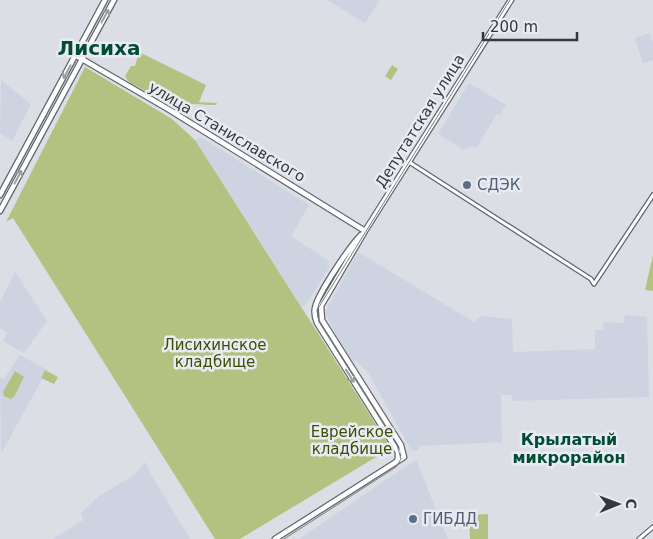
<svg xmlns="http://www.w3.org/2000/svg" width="653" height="539" viewBox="0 0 653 539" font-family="'DejaVu Sans',sans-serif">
<rect width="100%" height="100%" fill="#dcdee6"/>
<path fill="#ced3e1" d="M327 0H380L365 23Z
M650 33 653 43V60L643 64 635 38Z
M1 80 31 104 12 141 0 133Z
M469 83 506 105 500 115 497 114 477 147H469L464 150 438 134Z
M201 137 309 205 291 236 329 261 327 264 330 266 306 305 302 307 195 140Z
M358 252 474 322 481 316 512 319 513 352 595 349V330H603V322L624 323 625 315 647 317 649 397 512 401V395H501L502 442 420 446 418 451 411 450 369 374 356 360 353 362 338 339 325 312Z
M15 272 47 321 24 353 3 341 7 333 0 328V302Z
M20 355 47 370 1 454 0 378 4 379Z
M416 460 448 539H299L402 469Z
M145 462 152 476 190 539H53L83 520 81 513 99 496 136 474Z"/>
<path fill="#b3c280" d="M139 52 206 85 199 102 217 103 216 105C188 105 165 102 140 88 134 85 127 82 125 76L131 66H135Z
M392 65 398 69 391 80 385 76Z
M85 67 172 119 195 140 391 448 240 539H215L13 218 6 222Z
M653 255V291L645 290Z
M45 370 58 377 54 384 41 378Z
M15 371 24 377 14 397 11 399 4 396 3 392Z
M488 514V539H470L469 515Z"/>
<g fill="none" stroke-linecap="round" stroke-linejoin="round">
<defs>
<path id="minor" d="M409 162 591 279 594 284 653 195
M639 539 653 527"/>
<path id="major" d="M75 55 168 109 365 231
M0 195 105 0
M0 211 114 0
M361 235C350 246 318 293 315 308 314 313 315 318 317 323L398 452V459L395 463
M275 539 404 457 401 445 322 320 321 306 365 231 511 0"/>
</defs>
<use href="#minor" stroke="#62656b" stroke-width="5.5"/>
<use href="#major" stroke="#62656b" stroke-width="7"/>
<use href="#minor" stroke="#fff" stroke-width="3"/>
<use href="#major" stroke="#fff" stroke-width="4.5"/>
<path stroke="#797a7f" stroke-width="1" d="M284 539 396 467 401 459 397 445 319 322 317 310 510 0"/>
</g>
<defs><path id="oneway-shaft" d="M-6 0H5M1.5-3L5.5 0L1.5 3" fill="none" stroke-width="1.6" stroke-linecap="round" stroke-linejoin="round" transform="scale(1.25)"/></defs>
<g stroke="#9b9c9d">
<use href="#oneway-shaft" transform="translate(105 16) rotate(-62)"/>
<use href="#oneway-shaft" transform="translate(67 72) rotate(118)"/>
<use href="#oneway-shaft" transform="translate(18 177) rotate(-62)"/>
<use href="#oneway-shaft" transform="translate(350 376) rotate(58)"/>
</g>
<g fill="#5c6f8a" stroke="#e9ebf3" stroke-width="2">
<circle cx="467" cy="185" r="5"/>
<circle cx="413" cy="519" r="5"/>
</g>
<g text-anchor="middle" stroke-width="5" stroke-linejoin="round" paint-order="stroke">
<g font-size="15" fill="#37383b" stroke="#e9ebf3">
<text transform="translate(420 121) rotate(-58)" y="5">Депутатская улица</text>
<text transform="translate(227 132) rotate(31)" y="5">улица Станиславского</text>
</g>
<g font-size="15" fill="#4e5e75" stroke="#e9ebf3" text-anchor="start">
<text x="477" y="190">СДЭК</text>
<text x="423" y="524">ГИБДД</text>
</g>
<g font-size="15" fill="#3f4b00" stroke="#e9ebf3">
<text x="215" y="350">Лисихинское<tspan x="215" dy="17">кладбище</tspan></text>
<text x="352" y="437">Еврейское<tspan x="352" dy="17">кладбище</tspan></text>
</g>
<g font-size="16" font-weight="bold" fill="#004d34" stroke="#e9ebf3">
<text x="569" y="445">Крылатый<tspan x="569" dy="18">микрорайон</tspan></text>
</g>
<g font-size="20" font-weight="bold" fill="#004d34" stroke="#e9ebf3">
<text x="99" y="55">Лисиха</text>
</g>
</g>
<g transform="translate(618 504) rotate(89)" stroke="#e9ebf3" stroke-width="4" paint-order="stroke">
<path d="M0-4L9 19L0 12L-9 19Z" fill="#37383b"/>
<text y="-8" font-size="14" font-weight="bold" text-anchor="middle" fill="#37383b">С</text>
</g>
<path d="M483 32v8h94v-8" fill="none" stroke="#37383b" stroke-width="2.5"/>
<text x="490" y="32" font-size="15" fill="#37383b" stroke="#e9ebf3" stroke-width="4" paint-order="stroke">200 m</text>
</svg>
